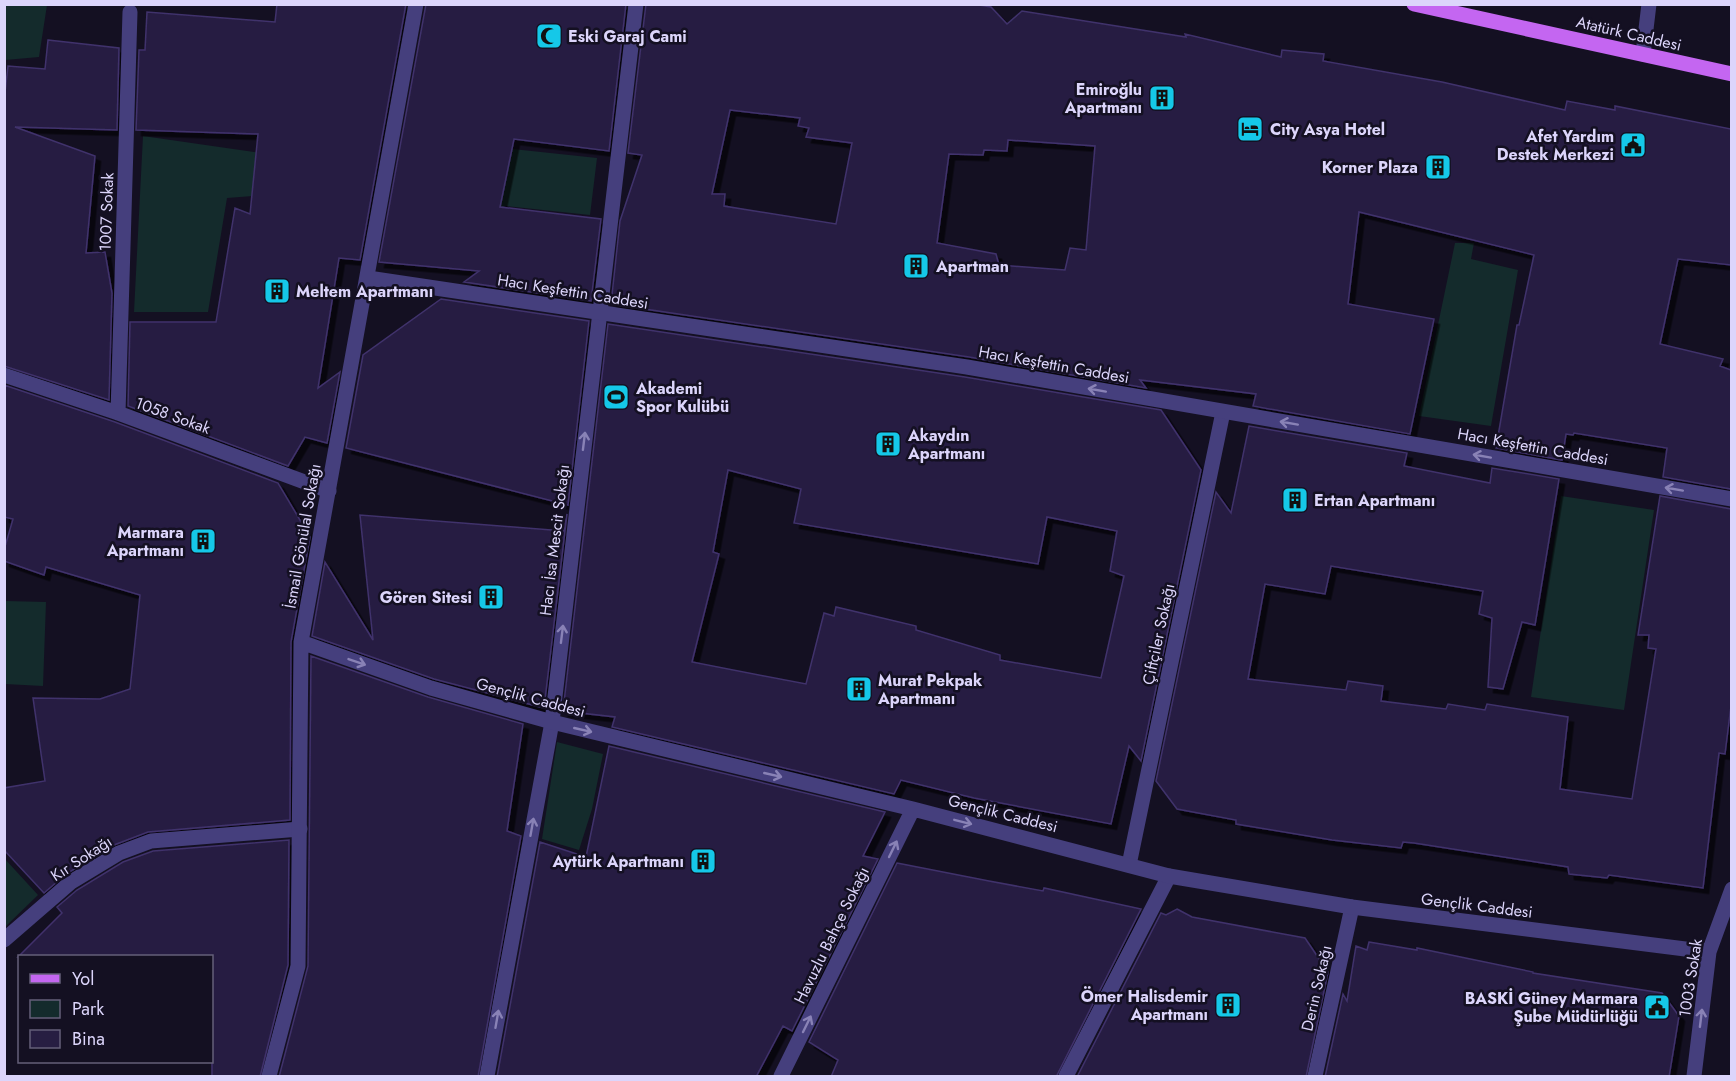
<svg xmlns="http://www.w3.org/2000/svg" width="1736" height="1081" viewBox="0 0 1736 1081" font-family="Jost,sans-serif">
<defs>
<filter id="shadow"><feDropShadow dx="5.5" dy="5.5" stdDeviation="0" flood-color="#0009"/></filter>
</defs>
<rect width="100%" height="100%" fill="#141022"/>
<path fill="#142b2c" d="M5 4 47 5 39 57 5 60Z
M143 136 254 152 356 159 350 188 227 198 208 312H134Z
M494 147 597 158 590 215 505 206 503 214 405 178Z
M1455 243H1474L1471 259 1518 270 1491 426 1419 416Z
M1561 496 1654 510 1624 710 1531 697Z
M5 601 46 602 43 686 5 684Z
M557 742 603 754 592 809 579 850 542 839Z
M4 858 38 895 5 927H4Z"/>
<path fill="#271e42" stroke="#40326c" stroke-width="1.5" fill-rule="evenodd" filter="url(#shadow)" d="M277 4H406L360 260 339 258 318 388 340 372 327 443 305 437 288 466 128 406 130 322H216L235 208 250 214 258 134 136 130 139 50H145L147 12 275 22Z
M426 4H626L609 151 514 139 500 207 601 219 591 301 464 282 479 271 379 262Z
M646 4H974L991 7 1007 24 1022 11 1186 37 1185 34 1281 57 1282 50 1324 54 1323 61 1442 82 1565 110 1567 101 1615 110V106L1731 129V265L1678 259 1660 344 1723 359 1720 366 1731 370V489L1663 477 1667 448 1574 433 1573 435 1566 434 1562 460 1496 448 1517 325H1519L1534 255 1359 212 1348 304 1434 319 1410 434 1253 406 1256 394 1140 380 1146 388 969 357 611 304 620 221 642 155 628 153ZM730 110 800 118 798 126 809 128 806 137 852 143 836 224 724 206 725 194H712ZM1008 140 1095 146 1086 250 1070 248 1065 270 999 265 996 254 937 243 949 154 983 155 984 150 1007 151Z
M48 40 119 48 117 130 15 127 95 156 86 253 105 252 112 293 109 400 4 366V101L8 66 45 69Z
M441 299 589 321 568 505 346 448 363 355Z
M608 324 965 377 1161 410 1201 470 1141 761 1129 746 1111 824 974 798 901 780 894 794 612 727 615 717 563 711ZM728 470 801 489 794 523 1038 564 1047 517 1117 531 1110 571 1124 576 1101 678 1000 660V655L916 630V626L836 607 834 616 824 613 806 684 692 662 719 554 713 552Z
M4 385 115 422 278 483 310 537 291 642 290 820 148 832 114 845 66 874 44 893 4 850V788L45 781 33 698 100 699 130 689 140 595 46 567 44 575 4 561V550L13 519 4 517Z
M1249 426 1407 453 1404 466 1490 483 1492 468 1559 479 1535 625 1522 622 1503 689 1488 687 1492 618 1479 614 1483 591 1331 566 1325 594 1265 584 1248 679 1346 690 1348 681 1383 686 1381 701 1446 709 1448 704 1485 710 1487 704 1568 717 1560 789 1632 799 1656 649 1648 648 1649 635H1638L1660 496 1731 509V706L1725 754 1719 753 1703 888 1609 875 1607 878 1569 874 1568 867 1414 843 1403 842 1401 848 1332 840 1236 824V820L1177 809 1156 781 1216 492 1231 513Z
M567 514 544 708 434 679 312 636 325 562 373 640 360 515 564 531Z
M311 656 428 697 523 724 507 831 521 836 478 1077H279L308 966Z
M609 746 885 812 863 856 878 859 792 1031 783 1026 756 1077H497L540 842 586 857Z
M289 840 288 965 260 1077H212V957H18L62 913 57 907 77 890 123 862 153 851Z
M897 863 989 881 1043 891 1044 888 1141 909 1056 1077H831L838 1060 809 1042Z
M1177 909 1192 917 1305 938 1328 972 1306 1077H1077L1161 913 1166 915Z
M1369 942 1417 950V948L1533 972V973L1662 993 1679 1016 1669 1077H1325L1343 994 1347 1001 1356 946 1367 950Z"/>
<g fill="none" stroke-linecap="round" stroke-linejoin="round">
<path stroke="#453f7d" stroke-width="15" d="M1643 54 1649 4
M4 375 118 413 329 491
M118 413 130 12
M1129 865 1223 412
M4 940 71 882 119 853 151 841 300 829
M487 1076 552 722 636 4
M1066 1076 1169 876
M1315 1076 1352 907"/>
<path stroke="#453f7d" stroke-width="15" d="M368 278 967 367 1732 499
M301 642 431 688 552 722 913 809 1169 876 1352 907 1709 952
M269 1076 298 966 301 642 416 4
M781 1076 913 809
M1694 1076 1709 952 1732 889"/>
<path stroke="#c466f1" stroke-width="15" d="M1414 4 1732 74"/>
</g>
<defs><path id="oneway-shaft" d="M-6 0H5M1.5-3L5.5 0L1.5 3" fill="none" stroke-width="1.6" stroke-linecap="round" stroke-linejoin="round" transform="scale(1.5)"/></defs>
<g stroke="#8982b6">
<use href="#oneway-shaft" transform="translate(1097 390) rotate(-170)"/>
<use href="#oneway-shaft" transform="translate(1289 423) rotate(-170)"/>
<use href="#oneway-shaft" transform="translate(584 441) rotate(-83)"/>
<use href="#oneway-shaft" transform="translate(1482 456) rotate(-170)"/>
<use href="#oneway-shaft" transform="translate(1674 489) rotate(-170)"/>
<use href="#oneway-shaft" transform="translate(562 634) rotate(-83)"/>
<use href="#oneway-shaft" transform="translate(357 662) rotate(19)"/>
<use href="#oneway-shaft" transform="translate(583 730) rotate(13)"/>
<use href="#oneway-shaft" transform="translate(773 775) rotate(13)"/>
<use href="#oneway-shaft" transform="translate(963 822) rotate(14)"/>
<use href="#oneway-shaft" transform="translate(532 827) rotate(-80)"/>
<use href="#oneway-shaft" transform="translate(893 849) rotate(-64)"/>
<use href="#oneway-shaft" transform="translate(1701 1018) rotate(-83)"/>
<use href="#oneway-shaft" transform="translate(497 1019) rotate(-80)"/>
<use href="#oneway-shaft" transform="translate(807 1024) rotate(-64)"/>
</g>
<defs>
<symbol id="mosque-square" viewBox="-11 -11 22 22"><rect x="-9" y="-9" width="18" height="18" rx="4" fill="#15c8e8" stroke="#141022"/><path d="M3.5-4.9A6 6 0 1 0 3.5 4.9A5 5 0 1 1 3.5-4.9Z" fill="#111"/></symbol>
<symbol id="building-square" viewBox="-11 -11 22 22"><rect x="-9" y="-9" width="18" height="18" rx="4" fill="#15c8e8" stroke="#141022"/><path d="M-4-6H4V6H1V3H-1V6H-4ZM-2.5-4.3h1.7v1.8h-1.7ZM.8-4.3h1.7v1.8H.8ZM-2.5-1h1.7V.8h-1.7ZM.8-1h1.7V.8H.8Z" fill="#111"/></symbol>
<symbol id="hotel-square" viewBox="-11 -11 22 22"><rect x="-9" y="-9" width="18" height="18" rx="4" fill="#15c8e8" stroke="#141022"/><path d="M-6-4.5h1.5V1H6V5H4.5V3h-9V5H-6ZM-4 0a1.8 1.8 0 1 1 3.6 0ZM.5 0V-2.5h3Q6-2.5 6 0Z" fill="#111"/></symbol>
<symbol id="civic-square" viewBox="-11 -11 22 22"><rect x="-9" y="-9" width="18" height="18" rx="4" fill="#15c8e8" stroke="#141022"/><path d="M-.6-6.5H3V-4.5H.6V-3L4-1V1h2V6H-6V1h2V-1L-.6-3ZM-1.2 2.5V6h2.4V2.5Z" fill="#111"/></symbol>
<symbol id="stadium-square" viewBox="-11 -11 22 22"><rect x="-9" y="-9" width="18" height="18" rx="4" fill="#15c8e8" stroke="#141022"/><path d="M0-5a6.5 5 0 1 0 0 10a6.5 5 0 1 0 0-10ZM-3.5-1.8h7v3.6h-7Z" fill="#111"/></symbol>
</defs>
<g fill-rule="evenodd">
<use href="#mosque-square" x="534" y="21" width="30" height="30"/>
<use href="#building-square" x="1147" y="83" width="30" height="30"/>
<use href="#hotel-square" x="1235" y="114" width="30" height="30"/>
<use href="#civic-square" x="1618" y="130" width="30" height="30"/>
<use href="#building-square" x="1423" y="152" width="30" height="30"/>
<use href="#building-square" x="901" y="251" width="30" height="30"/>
<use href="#building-square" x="262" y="276" width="30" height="30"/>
<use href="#stadium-square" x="601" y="382" width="30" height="30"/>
<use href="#building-square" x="873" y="429" width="30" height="30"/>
<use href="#building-square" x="1280" y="485" width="30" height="30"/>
<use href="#building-square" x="188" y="526" width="30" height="30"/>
<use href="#building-square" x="476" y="582" width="30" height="30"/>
<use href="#building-square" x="844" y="674" width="30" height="30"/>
<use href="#building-square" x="688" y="846" width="30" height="30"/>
<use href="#building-square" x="1213" y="990" width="30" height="30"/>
<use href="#civic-square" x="1642" y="992" width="30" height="30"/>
</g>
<g text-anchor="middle" stroke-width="5" stroke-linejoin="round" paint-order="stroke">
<g font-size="16" fill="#dcd5fb" stroke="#141022">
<text transform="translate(1629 33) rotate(13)" y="6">Atatürk Caddesi</text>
<text transform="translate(106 212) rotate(-88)" y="6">1007 Sokak</text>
<text transform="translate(573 291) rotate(9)" y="6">Hacı Keşfettin Caddesi</text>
<text transform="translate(1054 364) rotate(10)" y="6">Hacı Keşfettin Caddesi</text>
<text transform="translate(173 415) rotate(20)" y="6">1058 Sokak</text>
<text transform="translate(1533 446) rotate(10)" y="6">Hacı Keşfettin Caddesi</text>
<text transform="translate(302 536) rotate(-80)" y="6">İsmail Gönülal Sokağı</text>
<text transform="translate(554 540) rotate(-83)" y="6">Hacı İsa Mescit Sokağı</text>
<text transform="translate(1158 634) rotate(-78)" y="6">Çiftçiler Sokağı</text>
<text transform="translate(531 697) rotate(15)" y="6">Gençlik Caddesi</text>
<text transform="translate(1003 813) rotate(14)" y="6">Gençlik Caddesi</text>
<text transform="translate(81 858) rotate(-33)" y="6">Kır Sokağı</text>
<text transform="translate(1477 905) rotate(7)" y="6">Gençlik Caddesi</text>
<text transform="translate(831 935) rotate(-64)" y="6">Havuzlu Bahçe Sokağı</text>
<text transform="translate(1690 978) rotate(-81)" y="6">1003 Sokak</text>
<text transform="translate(1316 988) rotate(-77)" y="6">Derin Sokağı</text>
</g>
<g font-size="16" font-weight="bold" fill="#dcd5fb" stroke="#141022" text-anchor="start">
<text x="568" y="42">Eski Garaj Cami</text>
<text x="1142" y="95" text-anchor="end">Emiroğlu<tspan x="1142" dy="18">Apartmanı</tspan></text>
<text x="1270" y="135">City Asya Hotel</text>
<text x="1614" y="142" text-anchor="end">Afet Yardım<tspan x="1614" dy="18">Destek Merkezi</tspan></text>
<text x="1418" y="173" text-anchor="end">Korner Plaza</text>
<text x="936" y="272">Apartman</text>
<text x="296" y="297">Meltem Apartmanı</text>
<text x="636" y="394">Akademi<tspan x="636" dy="18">Spor Kulübü</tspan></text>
<text x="908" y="441">Akaydın<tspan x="908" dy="18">Apartmanı</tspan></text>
<text x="1314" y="506">Ertan Apartmanı</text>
<text x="184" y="538" text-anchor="end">Marmara<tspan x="184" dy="18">Apartmanı</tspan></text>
<text x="472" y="603" text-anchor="end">Gören Sitesi</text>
<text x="878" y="686">Murat Pekpak<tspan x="878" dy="18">Apartmanı</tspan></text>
<text x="684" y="867" text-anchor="end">Aytürk Apartmanı</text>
<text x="1208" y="1002" text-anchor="end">Ömer Halisdemir<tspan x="1208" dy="18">Apartmanı</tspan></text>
<text x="1638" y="1004" text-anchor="end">BASKİ Güney Marmara<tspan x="1638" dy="18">Şube Müdürlüğü</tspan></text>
</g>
</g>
<rect width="1736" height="1081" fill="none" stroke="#dcd5fb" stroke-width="12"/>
<rect x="18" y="955" width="195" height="108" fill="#141022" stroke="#645f79" stroke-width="1.5"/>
<rect x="30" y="974" width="30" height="9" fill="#c466f1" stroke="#645f79" stroke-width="1.5"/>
<text x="72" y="985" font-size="18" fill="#dcd5fb">Yol</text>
<rect x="30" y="1000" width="30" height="18" fill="#142b2c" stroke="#645f79" stroke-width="1.5"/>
<text x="72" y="1015" font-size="18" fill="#dcd5fb">Park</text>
<rect x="30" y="1030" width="30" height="18" fill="#271e42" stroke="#645f79" stroke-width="1.5"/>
<text x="72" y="1045" font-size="18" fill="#dcd5fb">Bina</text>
</svg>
